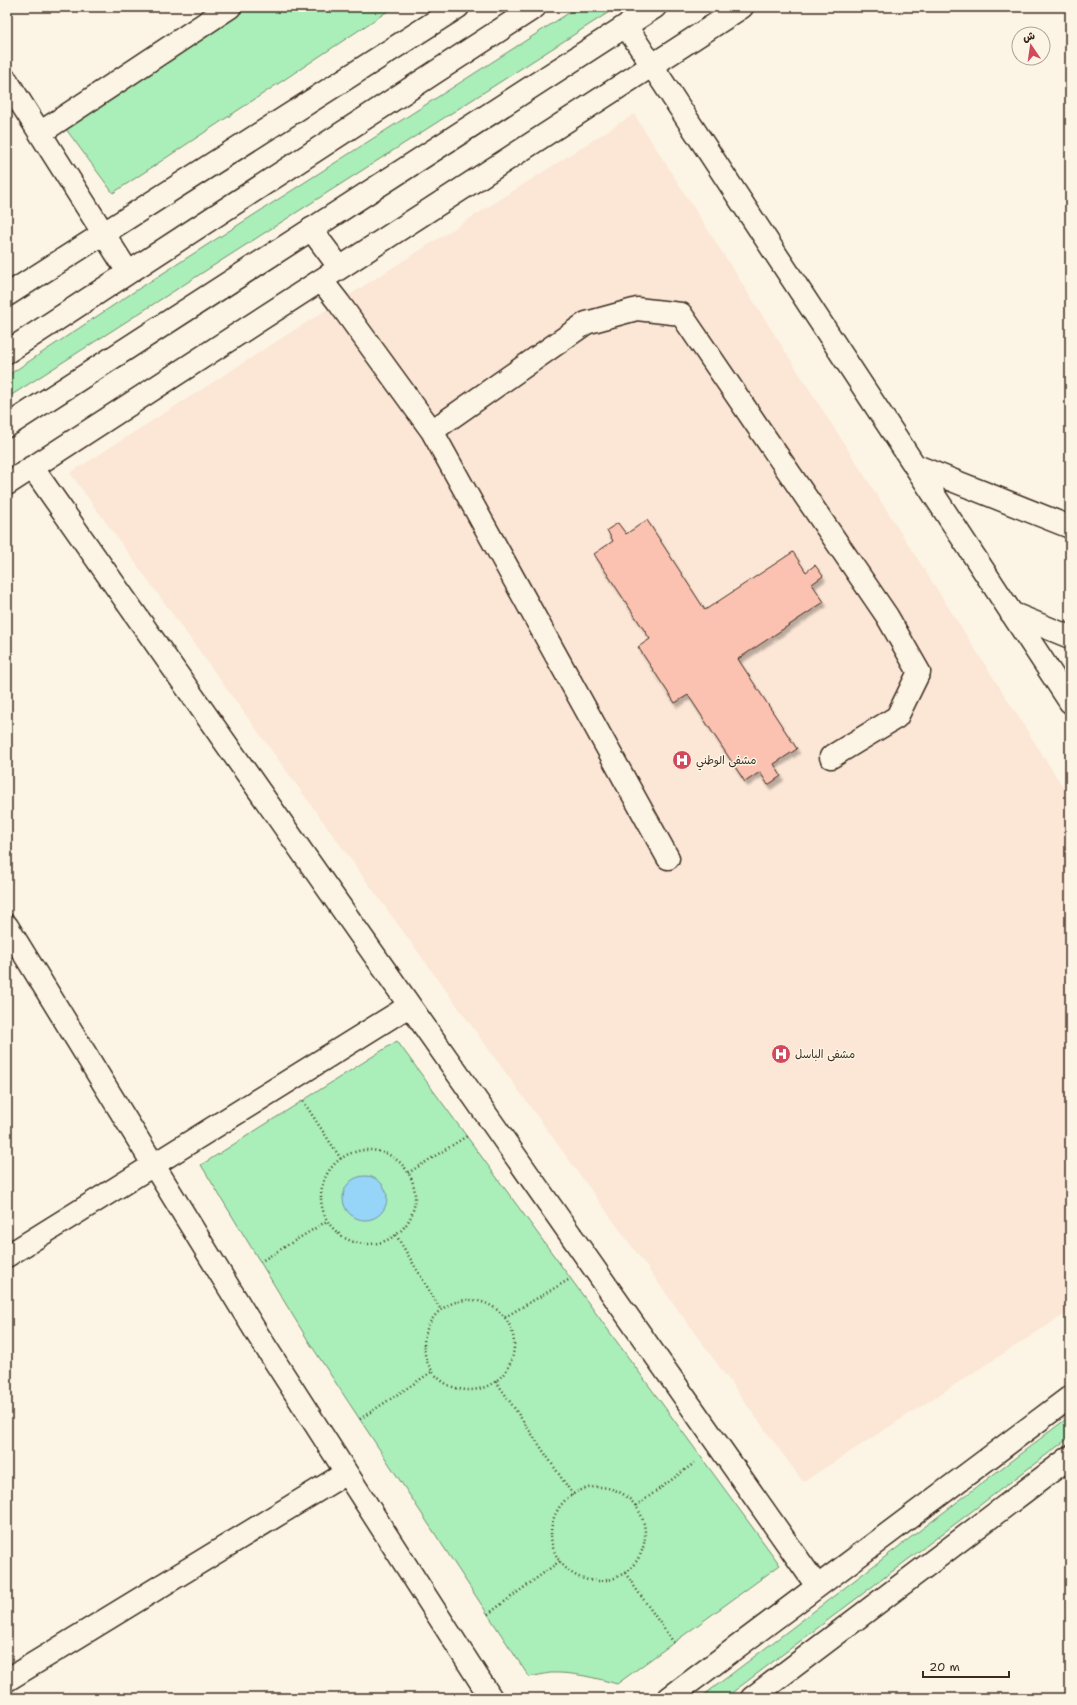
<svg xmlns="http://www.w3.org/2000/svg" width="1077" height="1705" viewBox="0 0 1077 1705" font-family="'Shantell Sans','Playpen Sans Arabic',sans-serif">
<defs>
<filter id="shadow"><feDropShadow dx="2.5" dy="4.5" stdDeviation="1" flood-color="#0004"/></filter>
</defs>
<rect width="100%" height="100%" fill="#fcf5e5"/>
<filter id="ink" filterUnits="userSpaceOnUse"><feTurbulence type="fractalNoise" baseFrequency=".025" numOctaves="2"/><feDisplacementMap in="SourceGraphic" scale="8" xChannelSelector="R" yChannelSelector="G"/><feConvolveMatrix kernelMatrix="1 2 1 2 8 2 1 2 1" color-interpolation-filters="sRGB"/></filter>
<g filter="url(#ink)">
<path fill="#fce6d5" d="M634 114 1070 798V1311L803 1482 70 473Z"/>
<path fill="#aaeeb9" stroke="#728c6c" d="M235 7H394L113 193 60 121Z
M578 7H617L7 398V376L129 295Z
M397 1041 780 1565 617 1684C596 1678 573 1672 550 1673 543 1674 536 1676 529 1677L309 1342 201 1165Z
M1070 1416V1437L725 1698H700Z"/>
<path fill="#97d5f8" stroke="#7291a1" d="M343 1198a22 22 0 1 1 44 0a22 22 0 1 1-44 0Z"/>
<path fill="#fbc2b1" stroke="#3b2a1e" filter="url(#shadow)" d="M647 520 705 610 793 552 806 572 815 565 823 576 812 584 824 602 738 659 797 749 774 764 781 776 768 785 760 772 745 782 688 695 675 703 638 647 650 639 594 554 613 541 607 530 618 523 626 534Z"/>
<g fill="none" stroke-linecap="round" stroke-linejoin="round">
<defs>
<path id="minor" d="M626 26 1070 702
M7 81 128 272
M40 133 230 7
M311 229 340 268
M321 280 339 303 432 431 668 858
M7 295 458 7
M432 431 586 323 637 309 681 314 887 616 919 672 897 717 831 757
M914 465 1070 527
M32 467 817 1586
M7 484 742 7
M1011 613 1070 637
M7 926 258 1335 491 1698
M7 1256 409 1006
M7 1680 346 1473"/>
<path id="major" d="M7 352 535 7
M7 426 655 7
M669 1698 1070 1397
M752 1698 1070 1457"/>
</defs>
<use href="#minor" stroke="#3b2a1e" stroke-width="25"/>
<use href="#major" stroke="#3b2a1e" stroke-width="25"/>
<path stroke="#3b2a1e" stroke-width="2.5" stroke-dasharray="1 3" stroke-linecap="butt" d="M303 1101 341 1159
M321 1197a47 47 0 1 1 94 0a47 47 0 1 1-94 0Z
M408 1173 467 1136
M396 1235 441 1310
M260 1262 327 1221
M424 1345a45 45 0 1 1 90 0a45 45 0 1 1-90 0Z
M505 1317 570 1279
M496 1381 573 1495
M360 1419 433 1371
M551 1534a47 47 0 1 1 94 0a47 47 0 1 1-94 0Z
M636 1506 697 1461
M625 1573 674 1643
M488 1614 560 1561"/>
<use href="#minor" stroke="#fcf5e5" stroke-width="22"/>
<use href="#major" stroke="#fcf5e5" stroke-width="22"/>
</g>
</g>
<defs>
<symbol id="hospital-disc" viewBox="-11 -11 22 22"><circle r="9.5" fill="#d1495b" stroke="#fcf5e5"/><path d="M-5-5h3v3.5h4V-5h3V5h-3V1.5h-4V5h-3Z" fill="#fff"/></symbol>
</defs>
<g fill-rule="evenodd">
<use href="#hospital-disc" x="671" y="749" width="22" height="22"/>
<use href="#hospital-disc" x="770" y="1043" width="22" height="22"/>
</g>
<g text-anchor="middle" stroke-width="3" stroke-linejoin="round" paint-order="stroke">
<g font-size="11" fill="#3b2a1e" stroke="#fcf5e5" text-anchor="start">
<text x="696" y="764">مشفى الوطني</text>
<text x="795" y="1058">مشفى الباسل</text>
</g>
</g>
<rect width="1077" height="1705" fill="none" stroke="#fcf5e5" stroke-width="24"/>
<rect x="12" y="12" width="1053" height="1681" fill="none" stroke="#3b2a1e" stroke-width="1.5" filter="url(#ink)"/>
<g transform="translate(1031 46) rotate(347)"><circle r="19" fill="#fcf5e5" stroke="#afa495"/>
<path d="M0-3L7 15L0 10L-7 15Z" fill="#d1495b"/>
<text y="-6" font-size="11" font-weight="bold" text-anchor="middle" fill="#3b2a1e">ش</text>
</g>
<path d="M923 1671v6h86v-6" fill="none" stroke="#3b2a1e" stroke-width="2"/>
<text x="929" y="1671" font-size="12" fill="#3b2a1e" stroke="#fcf5e5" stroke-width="3" paint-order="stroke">20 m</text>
</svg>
